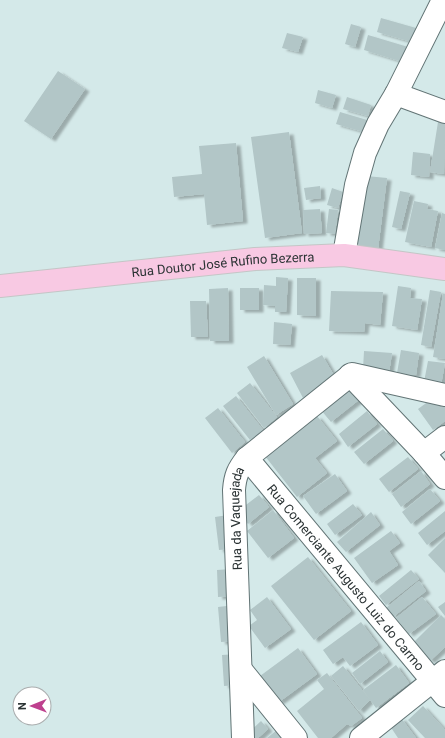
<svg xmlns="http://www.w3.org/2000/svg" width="445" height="738" viewBox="0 0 445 738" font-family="Roboto,sans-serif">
<defs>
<filter id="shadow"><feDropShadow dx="4.5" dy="2.5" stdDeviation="1" flood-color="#0004"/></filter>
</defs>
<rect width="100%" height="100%" fill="#d4e9e9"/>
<path fill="#b2c6c7" filter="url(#shadow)" d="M381 18 416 28 412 42 377 32Z
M351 24 361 27 355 47 345 44Z
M287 33 303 37 298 52 282 48Z
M368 35 408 47 403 62 364 50Z
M58 71 85 89 51 139 24 121Z
M318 90 336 95 332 108 315 103Z
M347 97 371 105 368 116 343 109Z
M340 112 367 120 364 132 336 124Z
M438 122 445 123 444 174 430 172Z
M289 132 302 233 265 238 251 137Z
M236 143 243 221 207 225 204 194 174 197 172 177 202 174 199 146Z
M413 152 430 154 429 177 411 175Z
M366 176 387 178 378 249 356 246Z
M320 186 321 198 306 200 304 188Z
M332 188 343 192 338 208 327 205Z
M400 191 410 193 401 229 392 227Z
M414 201 428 204 427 209 438 211 431 247 405 242Z
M320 209 322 233 304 234 303 210Z
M329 209 338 210 335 234 326 233Z
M442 213 445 214V250L435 248Z
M276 277 288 278 286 312H275V306L263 305 264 285 276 286Z
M297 278H316V316L297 315Z
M398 286 411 288 410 298 422 299 417 330 392 326Z
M228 288 229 341H210L209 289Z
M240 288H259V310H240Z
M430 290 441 292 431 347 421 345Z
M331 291 383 292 380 325 365 323 364 332 329 331Z
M443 294H445V359L433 357Z
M190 301H206L208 337H191Z
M274 322 292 324 290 345 273 344Z
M401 350 419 353 416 375 397 373Z
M364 351 392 353 389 373 363 369Z
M322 355 335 377 303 398 290 373Z
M264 356 293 404 276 415 247 367Z
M428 361 445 363 441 385 424 382Z
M250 383 277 417 264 428 237 393Z
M350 387 360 399 331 422 321 410Z
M236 396 263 430 250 440 223 406Z
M433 398 440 408 445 405V421L433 430 418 409Z
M218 408 245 442 232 453 205 418Z
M367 411 377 424 348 447 339 434Z
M317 416 337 441 315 458 327 473 297 497 265 456Z
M383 429 393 441 364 464 354 452Z
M408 457 418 469 389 492 379 479Z
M421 471 430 484 401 507 392 494Z
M335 474 347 491 316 514 303 496Z
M430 489 440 501 411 524 402 512Z
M259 495 269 507 248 524 238 511Z
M353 504 362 515 335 535 327 524Z
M273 510 294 538 268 558 247 531Z
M445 511V531L427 545 418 533Z
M371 512 380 525 346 552 337 542Z
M228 515 231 549 219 550 215 517Z
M391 531 400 543 389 551 398 565 372 583 354 558Z
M445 538V573L428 555Z
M308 557 351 611 314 640 271 586Z
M231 569 233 596 218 597 217 570Z
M411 570 419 579 386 605 379 596Z
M419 581 426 591 393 617 386 608Z
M267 597 291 629 265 648 249 626 257 620 250 610Z
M422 597 436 614 409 634 396 618Z
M445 602V616L438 607Z
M235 605 237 641 221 642 218 607Z
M441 615 445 619V647L430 661 413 643Z
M361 622 378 645 350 666 343 657 333 664 323 650Z
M298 648 317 674 279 702 260 676Z
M380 651 388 662 360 684 352 673Z
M236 654 238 685 224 686 222 655Z
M396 665 409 683 376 708 363 690Z
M343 666 370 700 359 711 331 676Z
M327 673 362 718 351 726 347 724 331 738H318L297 711 324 689 317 680Z
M423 706 445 730V738H425L408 720Z
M401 718 416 738H398L390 726Z
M261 721 268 729 258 738H247L245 736Z
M277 730 283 738H267Z"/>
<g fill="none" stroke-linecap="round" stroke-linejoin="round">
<defs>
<g id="minor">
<path d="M396 94 445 112"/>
<path d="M344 255 356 185 365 153 378 124 396 94 443 0"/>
<path d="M350 375 424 453 445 478"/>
<path d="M424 453 445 437"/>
<path id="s1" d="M247 458 445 696"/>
<path d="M242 671 296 738"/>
<path id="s2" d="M243 738 234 490C235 476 238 469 247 458L352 374 445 395"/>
<path d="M361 738 445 671"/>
</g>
<g id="major">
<path id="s3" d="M0 286 255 259 344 255 445 269"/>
</g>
</defs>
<use href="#minor" stroke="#627475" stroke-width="24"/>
<use href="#major" stroke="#c4c6c6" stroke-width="24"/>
<use href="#minor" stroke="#fff" stroke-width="22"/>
<use href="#major" stroke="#f8c9e3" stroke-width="22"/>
</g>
<g text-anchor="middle" stroke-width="4" stroke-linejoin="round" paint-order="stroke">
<g font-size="13" fill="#2b3334" stroke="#fff">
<text dy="5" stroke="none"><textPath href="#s3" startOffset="224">Rua Doutor José Rufino Bezerra</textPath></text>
<text dy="5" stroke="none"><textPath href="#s2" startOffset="220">Rua da Vaquejada</textPath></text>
<text dy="5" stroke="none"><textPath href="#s1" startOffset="155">Rua Comerciante Augusto Luiz do Carmo</textPath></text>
</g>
</g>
<g transform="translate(32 706) rotate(269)"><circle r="19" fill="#ffffff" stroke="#aaadae"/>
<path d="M0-3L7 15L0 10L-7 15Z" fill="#be408e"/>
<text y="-6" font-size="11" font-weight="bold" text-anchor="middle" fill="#2b3334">N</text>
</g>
</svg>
